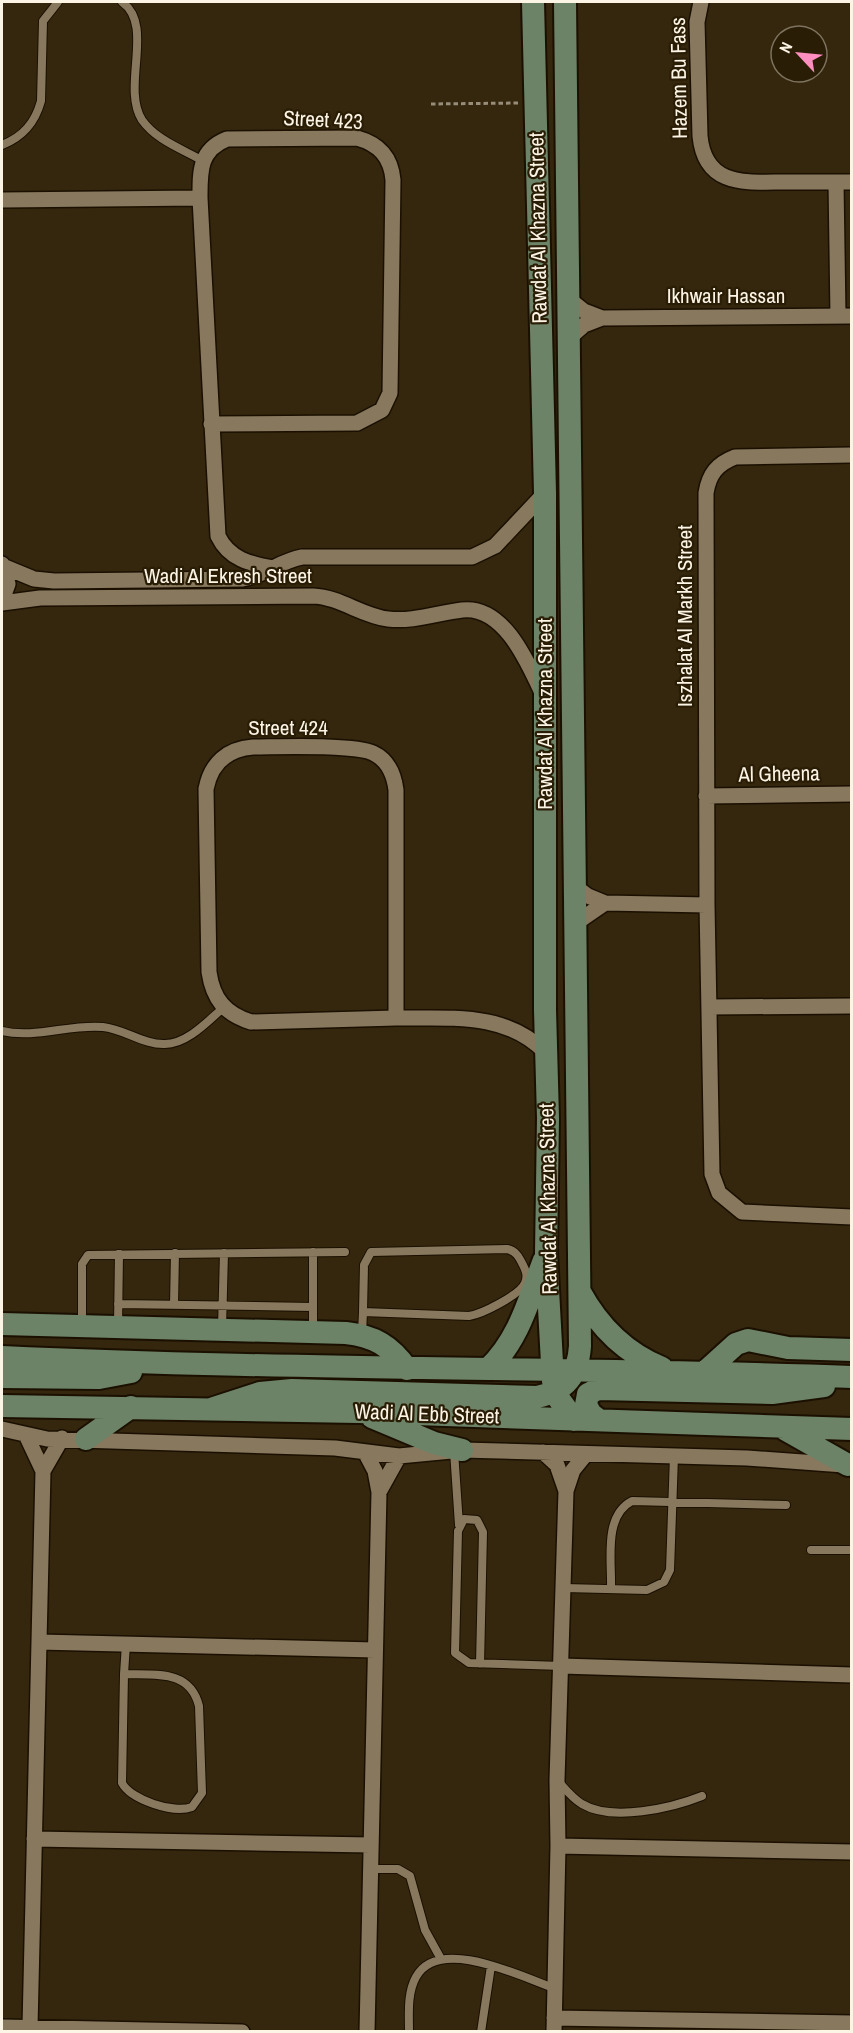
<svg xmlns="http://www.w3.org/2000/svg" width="853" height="2033" viewBox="0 0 853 2033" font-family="'Archivo Narrow',sans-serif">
<rect width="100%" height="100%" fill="#34270e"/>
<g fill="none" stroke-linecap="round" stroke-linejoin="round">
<defs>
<path id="lane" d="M122 2C155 25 121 87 142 120 156 140 182 149 203 161
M2 145C23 137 35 123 41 101L43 21 58 2
M2 1031C35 1039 69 1024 103 1027 124 1029 144 1045 165 1044 187 1044 208 1021 223 1008
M507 1249C516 1251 519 1257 523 1265 526 1271 528 1276 525 1283 520 1295 482 1314 469 1316L363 1312 364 1265 371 1252Z
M313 1252V1331
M118 1304 313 1307
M174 1305 175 1253
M82 1325V1264L88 1255 345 1252
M118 1326 119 1254
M222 1328 224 1253
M362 1333 363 1312
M454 1451 459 1525
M811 1550H852
M564 1588 647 1590 664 1582 670 1570 674 1456
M611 1589C612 1561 603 1516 632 1501L786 1505
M480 1664 483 1532 477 1520 464 1519 458 1531 455 1653 469 1663 562 1666
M124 1674C155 1675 190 1669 199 1706L202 1793 192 1807C174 1814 131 1800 122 1783Z
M124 1674 126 1644
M558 1781C565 1789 573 1799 582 1804 612 1822 672 1808 702 1796
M370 1869H398L410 1876 425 1930 441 1959
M409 2032C409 2014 407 1993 416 1977 439 1935 522 1977 556 1989
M481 2032 491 1966"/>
<path id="street" d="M701 2 697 22 700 136C705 188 747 182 786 182 808 182 830 182 852 182
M836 182 838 316
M2 200 200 198
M569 299 584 311 602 318
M569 338 584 325 602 318 852 316
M211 424 357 423 382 410 390 393 393 180C391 157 379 144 357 138L227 139C199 150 200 172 200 198L218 536C229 559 250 564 273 568
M852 455 735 457C717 464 709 474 706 493L707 905 712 1174 719 1193 742 1212 852 1217
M5 567 34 579 54 581 242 579C264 576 280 561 302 557H472L495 546 545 493
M2 600 8 584 2 564
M2 603 40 598 313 596C340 597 362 616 388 619 413 622 437 613 462 610 504 605 528 663 543 695
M253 747C278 747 354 744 373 753 388 760 394 774 396 790V1018L251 1022C225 1014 213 999 209 972L206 789C211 763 227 749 253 747Z
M706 796 852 794
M573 885 588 896 605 903 707 905
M573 925 605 903
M709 1007 852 1006
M396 1018C448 1019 505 1011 545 1052
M2 1429 47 1439 335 1448 399 1456 462 1450 747 1458 844 1465
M27 1437 43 1471
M365 1452 375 1471 379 1492 367 2032
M543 1452 557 1465 566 1491 557 1780 558 1846 554 2032
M566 1491 573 1470 586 1454
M379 1492 399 1456
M39 1642 375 1650
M562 1666 852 1675
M34 1839 371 1845
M558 1846 852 1852
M554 2018 852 2023
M2 2027 242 2032
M30 2027 43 1471 62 1438"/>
<path id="secondary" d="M533 2 545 493V1010L548 1118 546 1253 553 1381 559 1399 574 1420
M580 1292C599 1327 625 1353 662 1368
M2 1324 346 1333C374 1336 391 1346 407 1369
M2 1357C285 1370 568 1367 852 1377
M488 1369C519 1340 529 1299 544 1260
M705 1372 736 1344 748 1340 788 1348 852 1350
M2 1377 99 1378 131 1372
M2 1406 359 1412 852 1429
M214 1408 260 1393 292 1390 537 1397C566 1391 578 1375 580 1346L565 2
M372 1417 434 1443 462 1450
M599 1420 591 1414 586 1405 588 1394 598 1389 772 1393 824 1386
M786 1430 848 1465
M86 1439 131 1407"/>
</defs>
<use href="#lane" stroke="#1b1000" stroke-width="10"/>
<use href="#street" stroke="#1b1000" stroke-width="18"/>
<use href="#secondary" stroke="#1b1000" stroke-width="26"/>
<path stroke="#978d79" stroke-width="3" stroke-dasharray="4.5 3" stroke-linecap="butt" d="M431 104 518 103"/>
<use href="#lane" stroke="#88795e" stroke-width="8"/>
<use href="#street" stroke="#88795e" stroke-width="15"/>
<use href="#secondary" stroke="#6c8367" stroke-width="22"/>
</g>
<g text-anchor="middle" stroke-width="4.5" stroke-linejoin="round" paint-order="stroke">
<g font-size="21" fill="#fcf4e5" stroke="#2a1d05">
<text transform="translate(679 78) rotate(-91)" y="7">Hazem Bu Fass</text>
<text transform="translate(323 120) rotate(3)" y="7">Street 423</text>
<text transform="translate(538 228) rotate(-91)" y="7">Rawdat Al Khazna Street</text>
<text x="726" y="303">Ikhwair Hassan</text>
<text x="228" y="583">Wadi Al Ekresh Street</text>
<text transform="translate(685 616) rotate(-90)" y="7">Iszhalat Al Markh Street</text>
<text transform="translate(545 714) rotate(-90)" y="7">Rawdat Al Khazna Street</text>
<text x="288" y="735">Street 424</text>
<text transform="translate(779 774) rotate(-1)" y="7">Al Gheena</text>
<text transform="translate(548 1199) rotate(-91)" y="7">Rawdat Al Khazna Street</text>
<text transform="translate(427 1414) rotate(2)" y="7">Wadi Al Ebb Street</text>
</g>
</g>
<rect width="853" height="2033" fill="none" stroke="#fcf4e5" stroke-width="6"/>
<g transform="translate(799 54) rotate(296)"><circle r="28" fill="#2a1d05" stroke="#7e735f" stroke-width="1.5"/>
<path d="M0-4.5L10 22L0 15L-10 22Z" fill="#fd8ebf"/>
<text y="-9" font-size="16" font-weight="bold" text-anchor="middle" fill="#fcf4e5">N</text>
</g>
</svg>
